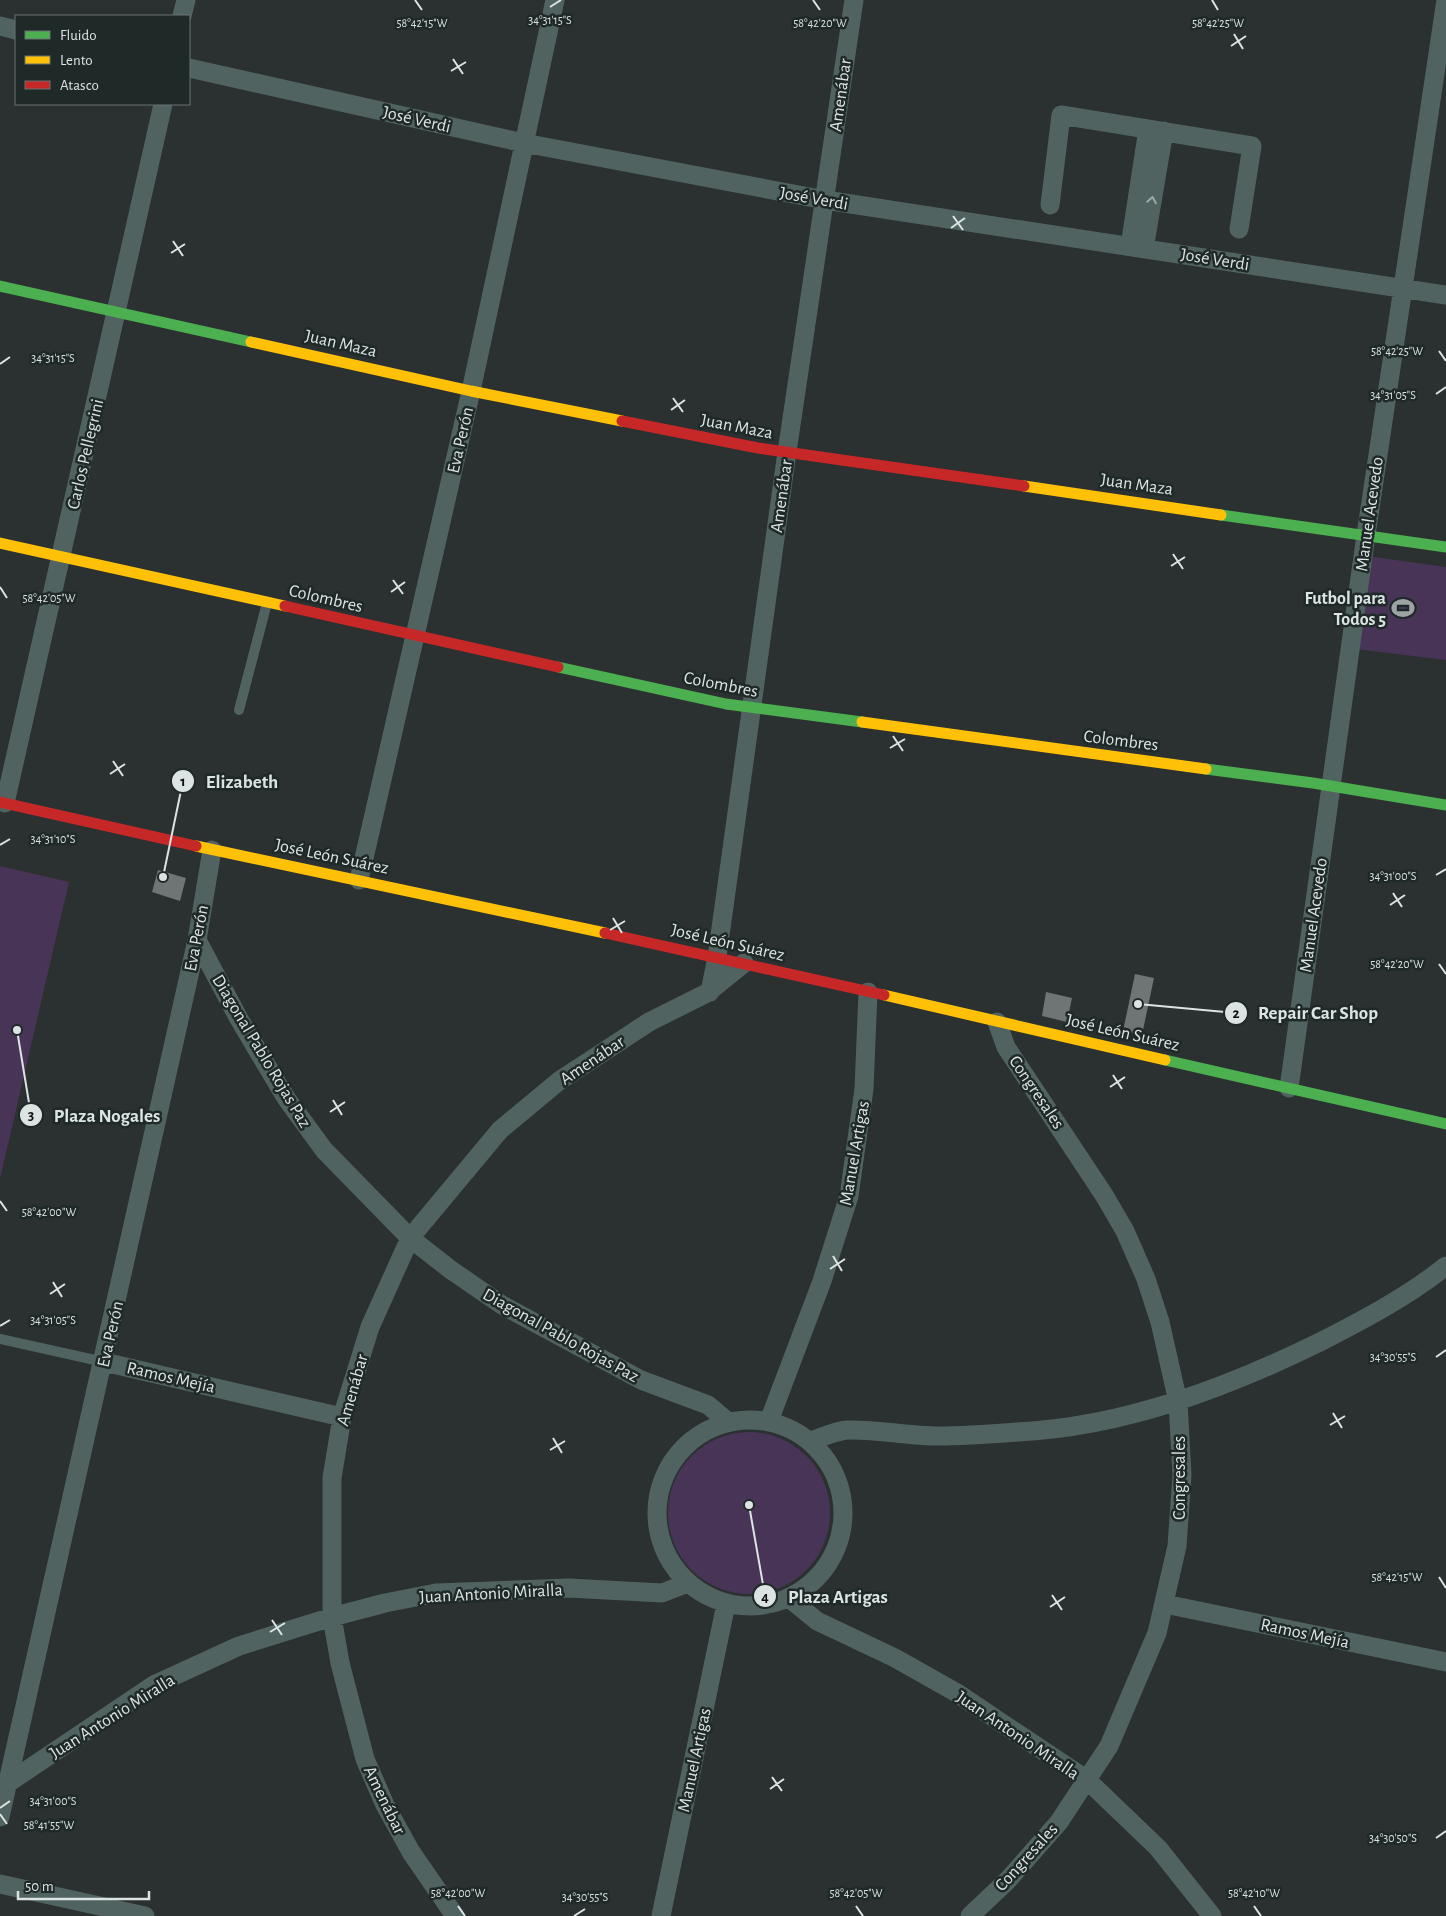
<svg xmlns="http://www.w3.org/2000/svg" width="1446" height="1916" viewBox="0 0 1446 1916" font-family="'Alegreya Sans',sans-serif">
<rect width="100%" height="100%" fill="#2b3030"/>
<path fill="#483456" d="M1367 556 1446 567V660L1355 649Z
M0 866 69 882 0 1179Z
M668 1513a81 81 0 1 1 162 0a81 81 0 1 1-162 0Z"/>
<path fill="#6f7474" d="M158 870 186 878 180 901 152 892Z
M1135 974 1154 978 1142 1035 1123 1031Z
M1046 992 1072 998 1067 1022 1042 1016Z"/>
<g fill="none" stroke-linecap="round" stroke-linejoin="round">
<path stroke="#506361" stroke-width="10" d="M239 710 267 603
M0 1339 104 1362"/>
<path stroke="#506361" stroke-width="19" d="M182 16 186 0
M0 26 16 30
M189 68 524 143 825 200 1446 295
M1050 205 1061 115 1252 146 1239 229
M1130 246 1148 129
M1144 249 1164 131
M5 803 163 104
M359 880 471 391 555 0
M197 940 239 1019 286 1098 324 1150 410 1238 451 1270 502 1305 641 1380 708 1405 728 1422
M710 992 717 957 787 452 854 0
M1289 1088 1366 535 1446 0
M104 1362 342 1417
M657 1513a93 93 0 1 1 186 0a93 93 0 1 1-186 0Z
M769 1421 822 1281 849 1196 864 1089 868 992
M811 1441C823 1437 835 1431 847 1430 877 1429 908 1436 938 1436 964 1436 991 1434 1017 1432 1123 1427 1226 1388 1320 1342 1363 1320 1407 1297 1446 1266
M789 1598 817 1621 895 1658 957 1693 1087 1780 1158 1848 1212 1916
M1165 1604 1446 1662
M8 1783 154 1685 239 1646 332 1617 385 1603 436 1593 569 1588 662 1593 688 1583
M0 1817 197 940 212 850
M0 1884 145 1916
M455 1916 411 1852 385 1805 365 1759 340 1663 332 1617V1478L342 1417 370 1327 410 1238 500 1130 559 1081 649 1022 707 993 744 963
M661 1916 726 1604
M970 1916 1008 1880 1059 1822 1109 1746 1157 1633 1177 1546 1182 1475 1178 1402 1160 1322 1146 1279 1125 1231 1104 1195 1006 1047 997 1022"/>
<path stroke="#4caf50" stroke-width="11" d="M0 286 251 342
M1221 515 1446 547
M558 667 726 704 862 722
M1206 769 1313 783 1446 805
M1165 1060 1446 1124"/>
<path stroke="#ffc107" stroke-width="11" d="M251 342 471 391 622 421
M1024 486 1221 515
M0 543 285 606
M862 722 1206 769
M196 846 605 933
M884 995 1165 1060"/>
<path stroke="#c62828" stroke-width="11" d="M622 421 758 448 1024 486
M285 606 558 667
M0 802 196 846
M605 933 884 995"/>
</g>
<defs><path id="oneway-chevron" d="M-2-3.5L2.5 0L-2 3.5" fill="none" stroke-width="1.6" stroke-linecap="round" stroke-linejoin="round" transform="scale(1.25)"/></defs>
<use stroke="#9da9a8" href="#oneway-chevron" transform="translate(1152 200) rotate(-81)"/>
<path fill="none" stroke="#dce3e3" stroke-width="2" d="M415 0 422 10M813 0 820 10M1212 0 1218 10M550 7 561 0M1234 34 1243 49M1231 46 1246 36M453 59 463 74M451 71 466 62M953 216 963 230M951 228 965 218M173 241 183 256M171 253 185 244M1439 351 1446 361M0 364 10 357M1436 394 1446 387M673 398 683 412M671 410 685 400M1173 554 1183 569M1171 566 1185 557M393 580 403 594M0 587 7 598M391 592 405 582M893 736 903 751M890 748 905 739M113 761 123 776M110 774 125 764M0 845 10 839M1436 875 1446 869M1393 893 1402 907M1390 905 1405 895M613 918 622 933M610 930 625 921M1439 964 1446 974M1113 1075 1122 1089M1110 1087 1125 1077M333 1100 342 1115M330 1112 345 1102M0 1201 7 1211M833 1256 842 1271M830 1269 845 1259M53 1282 62 1297M50 1294 65 1284M0 1326 10 1320M1436 1357 1446 1350M1333 1413 1342 1428M1330 1425 1345 1416M553 1438 562 1453M550 1450 565 1441M1439 1577 1446 1588M1052 1595 1062 1610M1050 1607 1065 1597M272 1620 282 1635M270 1632 285 1623M772 1777 782 1791M770 1789 784 1779M0 1808 10 1801M0 1814 7 1824M1436 1838 1446 1831M458 1906 465 1916M856 1906 863 1916M1254 1906 1261 1916M574 1916 585 1909"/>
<defs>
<symbol id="stadium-bare" viewBox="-9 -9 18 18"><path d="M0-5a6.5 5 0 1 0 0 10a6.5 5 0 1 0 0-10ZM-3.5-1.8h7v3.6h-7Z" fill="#9ea4a4" stroke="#1e2928" stroke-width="2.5" paint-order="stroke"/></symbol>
</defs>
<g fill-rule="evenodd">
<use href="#stadium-bare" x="1387" y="592" width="32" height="32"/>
</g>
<g text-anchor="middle" stroke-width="5" stroke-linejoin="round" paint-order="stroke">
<g font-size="18" fill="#dce3e3" stroke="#1e2928">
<text transform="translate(840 95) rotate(-82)" y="6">Amenábar</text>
<text transform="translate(417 119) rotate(13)" y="6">José Verdi</text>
<text transform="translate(814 198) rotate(10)" y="6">José Verdi</text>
<text transform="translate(1215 259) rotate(9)" y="6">José Verdi</text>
<text transform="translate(341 343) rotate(13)" y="6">Juan Maza</text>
<text transform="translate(737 426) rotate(11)" y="6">Juan Maza</text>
<text transform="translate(460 440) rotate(-77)" y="6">Eva Perón</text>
<text transform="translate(85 454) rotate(-77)" y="6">Carlos Pellegrini</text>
<text transform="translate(1137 484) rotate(8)" y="6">Juan Maza</text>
<text transform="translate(781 496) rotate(-82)" y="6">Amenábar</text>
<text transform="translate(1369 514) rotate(-82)" y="6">Manuel Acevedo</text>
<text transform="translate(326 598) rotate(13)" y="6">Colombres</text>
<text transform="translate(721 684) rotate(11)" y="6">Colombres</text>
<text transform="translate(1121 740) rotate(7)" y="6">Colombres</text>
<text transform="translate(332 856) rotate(12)" y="6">José León Suárez</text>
<text transform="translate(1313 915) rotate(-82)" y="6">Manuel Acevedo</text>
<text transform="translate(196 938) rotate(-79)" y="6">Eva Perón</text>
<text transform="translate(728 942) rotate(13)" y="6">José León Suárez</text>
<text transform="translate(1123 1032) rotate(13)" y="6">José León Suárez</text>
<text transform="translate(262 1051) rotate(59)" y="6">Diagonal Pablo Rojas Paz</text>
<text transform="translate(592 1060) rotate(-34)" y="6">Amenábar</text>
<text transform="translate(1037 1092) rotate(56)" y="6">Congresales</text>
<text transform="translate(854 1153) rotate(-80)" y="6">Manuel Artigas</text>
<text transform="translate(110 1334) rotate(-77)" y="6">Eva Perón</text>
<text transform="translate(561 1335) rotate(29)" y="6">Diagonal Pablo Rojas Paz</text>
<text transform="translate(171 1377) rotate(13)" y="6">Ramos Mejía</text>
<text transform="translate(352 1390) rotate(-74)" y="6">Amenábar</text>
<text transform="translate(1179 1478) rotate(-90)" y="6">Congresales</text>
<text transform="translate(491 1593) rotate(-3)" y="6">Juan Antonio Miralla</text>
<text transform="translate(1305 1633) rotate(12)" y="6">Ramos Mejía</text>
<text transform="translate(112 1716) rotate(-32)" y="6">Juan Antonio Miralla</text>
<text transform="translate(1018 1735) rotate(34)" y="6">Juan Antonio Miralla</text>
<text transform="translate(694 1760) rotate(-78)" y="6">Manuel Artigas</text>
<text transform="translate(385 1800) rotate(64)" y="6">Amenábar</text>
<text transform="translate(1026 1857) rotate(-48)" y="6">Congresales</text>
</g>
<g font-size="18" font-weight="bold" fill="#dce3e3" stroke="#1e2928" text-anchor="end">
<text x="1386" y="604">Futbol para<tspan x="1386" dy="21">Todos 5</tspan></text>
</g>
</g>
<g font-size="12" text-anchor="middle" fill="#dce3e3" stroke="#1e2928" stroke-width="5" stroke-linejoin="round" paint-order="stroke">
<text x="550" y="24">34°31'15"S</text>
<text x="422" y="27">58°42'15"W</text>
<text x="820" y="27">58°42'20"W</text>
<text x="1218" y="27">58°42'25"W</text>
<text x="1397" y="355">58°42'25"W</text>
<text x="53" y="362">34°31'15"S</text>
<text x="1393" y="399">34°31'05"S</text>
<text x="49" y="602">58°42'05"W</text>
<text x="53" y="843">34°31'10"S</text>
<text x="1393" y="880">34°31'00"S</text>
<text x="1397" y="968">58°42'20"W</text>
<text x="49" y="1216">58°42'00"W</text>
<text x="53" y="1324">34°31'05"S</text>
<text x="1393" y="1361">34°30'55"S</text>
<text x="1397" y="1581">58°42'15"W</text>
<text x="53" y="1805">34°31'00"S</text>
<text x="49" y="1829">58°41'55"W</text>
<text x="1393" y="1842">34°30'50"S</text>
<text x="458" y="1897">58°42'00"W</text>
<text x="856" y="1897">58°42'05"W</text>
<text x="1254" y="1897">58°42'10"W</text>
<text x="585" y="1901">34°30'55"S</text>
</g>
<path fill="none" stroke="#dce3e3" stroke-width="2" d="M163 877L183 781M1138 1004L1236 1013M17 1030L31 1115M749 1505L765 1596"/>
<g fill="#dce3e3" stroke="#1e2928" stroke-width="2">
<circle cx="163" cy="877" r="5"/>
<circle cx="1138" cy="1004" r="5"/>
<circle cx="17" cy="1030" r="5"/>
<circle cx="749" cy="1505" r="5"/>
<circle cx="183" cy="781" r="12"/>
<circle cx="1236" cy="1013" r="12"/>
<circle cx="31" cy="1115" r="12"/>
<circle cx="765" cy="1596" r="12"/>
</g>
<g font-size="15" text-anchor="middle" font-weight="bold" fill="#111">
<text x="183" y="786">1</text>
<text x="1236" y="1018">2</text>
<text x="31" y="1120">3</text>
<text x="765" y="1602">4</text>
</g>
<g font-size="19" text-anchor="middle" font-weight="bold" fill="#dce3e3" stroke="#1e2928" stroke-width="5" stroke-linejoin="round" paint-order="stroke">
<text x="242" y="788">Elizabeth</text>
<text x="1318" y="1019">Repair Car Shop</text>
<text x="107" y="1122">Plaza Nogales</text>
<text x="838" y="1603">Plaza Artigas</text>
</g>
<rect x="15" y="15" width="175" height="90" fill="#1e2928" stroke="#6a7373"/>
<rect x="25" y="31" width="25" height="8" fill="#4caf50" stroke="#6a7373"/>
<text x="60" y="40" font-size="15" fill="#dce3e3">Fluido</text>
<rect x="25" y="56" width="25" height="8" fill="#ffc107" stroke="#6a7373"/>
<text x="60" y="65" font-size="15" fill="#dce3e3">Lento</text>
<rect x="25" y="81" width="25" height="8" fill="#c62828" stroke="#6a7373"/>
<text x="60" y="90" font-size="15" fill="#dce3e3">Atasco</text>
<path d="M18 1891v8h131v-8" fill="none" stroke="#dce3e3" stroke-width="2.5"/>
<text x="25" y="1891" font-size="15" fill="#dce3e3" stroke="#1e2928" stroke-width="4" paint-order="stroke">50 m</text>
</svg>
